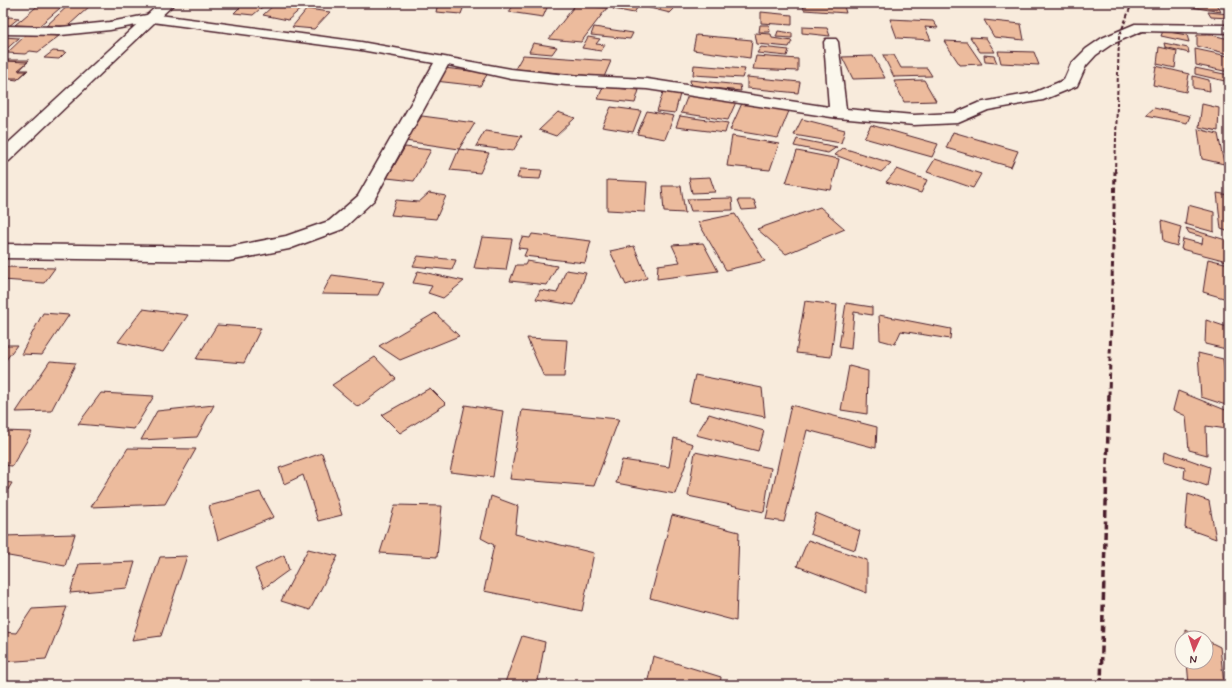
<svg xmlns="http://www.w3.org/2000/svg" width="1232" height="688" viewBox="0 0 1232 688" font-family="Mynerve,sans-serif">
<rect width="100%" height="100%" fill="#f8ebdc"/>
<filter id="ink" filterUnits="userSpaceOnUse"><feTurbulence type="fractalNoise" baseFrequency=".025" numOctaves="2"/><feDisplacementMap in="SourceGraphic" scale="8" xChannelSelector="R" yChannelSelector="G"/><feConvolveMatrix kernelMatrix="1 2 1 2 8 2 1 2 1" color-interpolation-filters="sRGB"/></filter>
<g filter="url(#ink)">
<path fill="#ecbb9d" stroke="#4a1f2b" d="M41 3H66L39 26 15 25Z
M244 3H267L253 15 234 13Z
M276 3 303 7 288 20 263 15Z
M438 3H465L461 14 436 12Z
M515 3H549L543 17 509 12Z
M618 3H640L634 13 613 9Z
M644 3 663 5 668 3 678 5 670 13 642 6Z
M803 3H843L846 13 804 10Z
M1162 3H1209L1217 4 1221 12 1174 4 1172 7Z
M70 4 91 5 68 26H46Z
M576 4 607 8 581 42 549 39Z
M307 9 330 12 314 29 292 27Z
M761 12 792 15V25L761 23Z
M1208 12 1229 14V18L1211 17Z
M9 17 19 18 9 26 3 25V21Z
M890 19 933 21 938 28 925 27 931 40 897 38Z
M984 20 1021 24 1024 40 994 37Z
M760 25H769L770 32H759Z
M594 27 633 33 630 39 591 35Z
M802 27 827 28 830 36 802 33Z
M778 31 792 33V38L776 37Z
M1163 31 1187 35 1189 42 1161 36Z
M755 33 771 34 772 38 792 41 789 47 757 44Z
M27 34 59 36 38 52 30 51 25 54 7 53Z
M696 35 752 40 750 58 693 50Z
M1197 35H1212L1229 39V54L1197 46Z
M3 37 19 38 3 52Z
M588 37 600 39 596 44 605 45 601 51 582 48Z
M970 37 986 38 995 52H980Z
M944 41 967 42 982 64 960 65Z
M533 43 557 47 552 54 529 52Z
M1164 43 1188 48 1189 53 1165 47Z
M761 47 789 50 787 56 757 53Z
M1159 47 1177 51 1175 68 1157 64Z
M1195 49 1228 56 1229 72 1196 65Z
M53 51 66 52 59 59 44 58Z
M998 51 1034 52 1039 65 1001 63Z
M523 55 611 61 604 77 515 69Z
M883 55H894L901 68H927L932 76 894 77Z
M984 55 994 56 997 63 985 62Z
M756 56 798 59V71L753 69Z
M873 56 885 78 853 79 842 57Z
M3 60H29L19 71H27L19 78H3Z
M3 61 28 62 18 70H28L17 80 3 78Z
M694 65 745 69 742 78 693 75Z
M1156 66 1189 74 1186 92 1153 85Z
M444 68 488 73 480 86 435 81Z
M1195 68 1229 75V82L1195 74Z
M1193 76 1209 80 1210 91 1193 88Z
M747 77 800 82 798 93 747 88Z
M690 80 740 85 741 91 691 86Z
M924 80 936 101 904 102 894 81Z
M603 87 639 90 635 103 598 99Z
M663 92 680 94 675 113 657 111Z
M688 95 736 102 728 120 681 113Z
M743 101 789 111 778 138 730 130Z
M1202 104 1219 108 1218 131 1199 127Z
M611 107 641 111 633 132 602 127Z
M1154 108 1190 116 1187 123 1146 115Z
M647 111 674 116 665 139 637 134Z
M558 112 575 118 556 136 539 130Z
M422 116 475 123 459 149 405 141Z
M680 116 728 123 725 133 676 127Z
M802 119 845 130 841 143 794 135Z
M871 125 938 144 932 157 864 138Z
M1198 129 1218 134 1224 164 1202 159Z
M485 131 522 136 513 151 476 146Z
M953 132 1018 151 1011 167 946 148Z
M732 136 779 144 770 170 727 166Z
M797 139 837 147 828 153 794 146Z
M405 147 431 150 414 181 387 178Z
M843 148 891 163 881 172 835 155Z
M459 149 489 153 480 173 450 170Z
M797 151 839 159 831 190 786 183Z
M935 159 981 174 973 188 927 172Z
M520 169 542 170 540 179 517 178Z
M897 169 927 180 921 193 886 182Z
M710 177 715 192 692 193 689 178Z
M607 180 647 182 645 212 607 210Z
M662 186H681L685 213 664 212Z
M429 193 446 196 436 219 391 215 396 200 419 202Z
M1217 193 1229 195V232L1221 229Z
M732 198 733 210 691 211 687 199Z
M738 200H754L757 209 742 210Z
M1188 205 1214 212V232L1185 224Z
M820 207 845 229 786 254 757 229Z
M735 214 765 261 726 270 698 222Z
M1161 221 1181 227 1177 246 1163 242Z
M1186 228 1226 240 1227 261 1181 249 1183 239 1202 244 1203 237 1189 233Z
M532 234 591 241 585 263 524 256 527 249 518 248 522 237 530 238Z
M482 237 512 239 506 270 474 268Z
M703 243 718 271 657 279 658 265 680 262 672 245Z
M634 246 647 278 626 285 610 251Z
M418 256 456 260 452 270 413 266Z
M1208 259 1229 264 1227 299 1203 292Z
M527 261 557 266 547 285 510 281 516 265H525Z
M3 267 55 268 44 283 3 280Z
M566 270 586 273 574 305 536 299 540 290 557 293Z
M418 271 464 281 443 298 428 293 432 286 413 283Z
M332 275 384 282 378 295 322 294Z
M805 301 837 305 831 357 796 353Z
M846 303 872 307V315L854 312 851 349 839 347Z
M143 309 188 315 163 352 118 342Z
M43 313 69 315 42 355 21 354Z
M435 313 459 336 400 360 379 346Z
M879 315 951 329 950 339 901 331 895 344 880 340Z
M1206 320 1227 327 1226 349 1205 344Z
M217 325 261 328 244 363 196 359Z
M527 338 567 340 564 377H544Z
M3 345H17L3 364Z
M1198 353 1223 359 1229 406 1201 397Z
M375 357 396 379 358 407 332 385Z
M50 361 76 363 51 411 16 412Z
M849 366 868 371 867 414 841 410Z
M695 375 762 388 765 417 689 402Z
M430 388 446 404 400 433 382 415Z
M1178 391 1228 411 1227 429 1206 426 1207 455 1189 450 1186 416 1173 410Z
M101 393 154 396 134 429 78 424Z
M214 405 197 437 141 440 157 411Z
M465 405 503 411 493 477 450 472Z
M791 405 877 427 876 448 807 430 784 522 766 519Z
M522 410 619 419 594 486 510 479Z
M709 414 764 431 758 451 696 435Z
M3 431 32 432 12 466 3 465Z
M674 438 693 444 675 494 616 483 622 460 669 467Z
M128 448 196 449 165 504 91 507Z
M1165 451 1210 467 1207 486 1184 478 1185 468 1164 461Z
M695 452 771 468 764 512 688 496Z
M322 453 342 515 318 521 303 475 284 484 279 468Z
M3 482 12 483 3 498Z
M260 492 274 517 218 540 209 506Z
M1188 494 1209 501 1216 539 1185 528Z
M491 496 518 506 515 534 594 553 582 611 484 591 494 545 481 538Z
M395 505 442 506 437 557 380 553Z
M816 513 860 531 855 550 810 534Z
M672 515 739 532 736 621 650 598Z
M75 534 65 566 3 555V536Z
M808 540 867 560V593L797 566Z
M308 549 338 556 310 610 281 601Z
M284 555 289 570 264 588 255 569Z
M187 556 161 636 132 640 160 557Z
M135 562 127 588 70 593 79 564Z
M67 607 46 659 3 662V632L16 633 32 609Z
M1185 629 1202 638H1185Z
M522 636 545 642 538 681 550 685H504Z
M1206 640 1220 647 1224 685H1189L1187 662H1206Z
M653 656 721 677 720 685H647Z"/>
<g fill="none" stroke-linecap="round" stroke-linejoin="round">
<defs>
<path id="minor" d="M152 14 361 42 511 69 566 75 647 79 829 107 824 42 826 39H836L838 42 846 109 914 115 955 113 978 103 1033 93 1064 80 1071 64 1086 49 1102 38 1135 24 1229 25V33L1142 31 1112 44 1096 55 1086 66 1077 86 1043 100 988 110 958 123 914 125 838 118 647 89 566 85 511 79 448 65 374 200 343 229 289 249 229 261 3 258V244L229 247 286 236 329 221 358 196 434 63 361 50 152 22 110 30 61 35 3 34V26L61 27 110 22Z"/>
<path id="tertiary" d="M160 3H175L9 161 3 162V148Z"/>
</defs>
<use href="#minor" stroke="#4a1f2b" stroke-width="3"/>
<use href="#tertiary" stroke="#4a1f2b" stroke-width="3"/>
<use href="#minor" fill="#fbf7ec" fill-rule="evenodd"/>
<use href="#tertiary" fill="#fbf7ec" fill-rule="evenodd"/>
<path stroke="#4a1f2b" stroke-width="2" stroke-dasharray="4 2" stroke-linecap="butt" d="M1115 172 1119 37 1132 3"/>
<path stroke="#4a1f2b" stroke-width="3" stroke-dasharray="5.5 3" stroke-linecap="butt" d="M1109 396 1115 171"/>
<path stroke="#4a1f2b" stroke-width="3.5" stroke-dasharray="7 3.5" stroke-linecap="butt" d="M1101 685 1109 395"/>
</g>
</g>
<rect width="1232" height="688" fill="none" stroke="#fbf7ec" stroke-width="16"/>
<rect x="8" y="8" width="1216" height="672" fill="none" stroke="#4a1f2b" stroke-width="1.5" filter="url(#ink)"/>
<g transform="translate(1194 650) rotate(183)"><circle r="19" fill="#fbf7ec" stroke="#b4a19f"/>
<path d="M0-3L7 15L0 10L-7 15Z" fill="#d1495b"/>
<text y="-6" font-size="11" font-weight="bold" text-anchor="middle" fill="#4a1f2b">N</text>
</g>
</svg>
